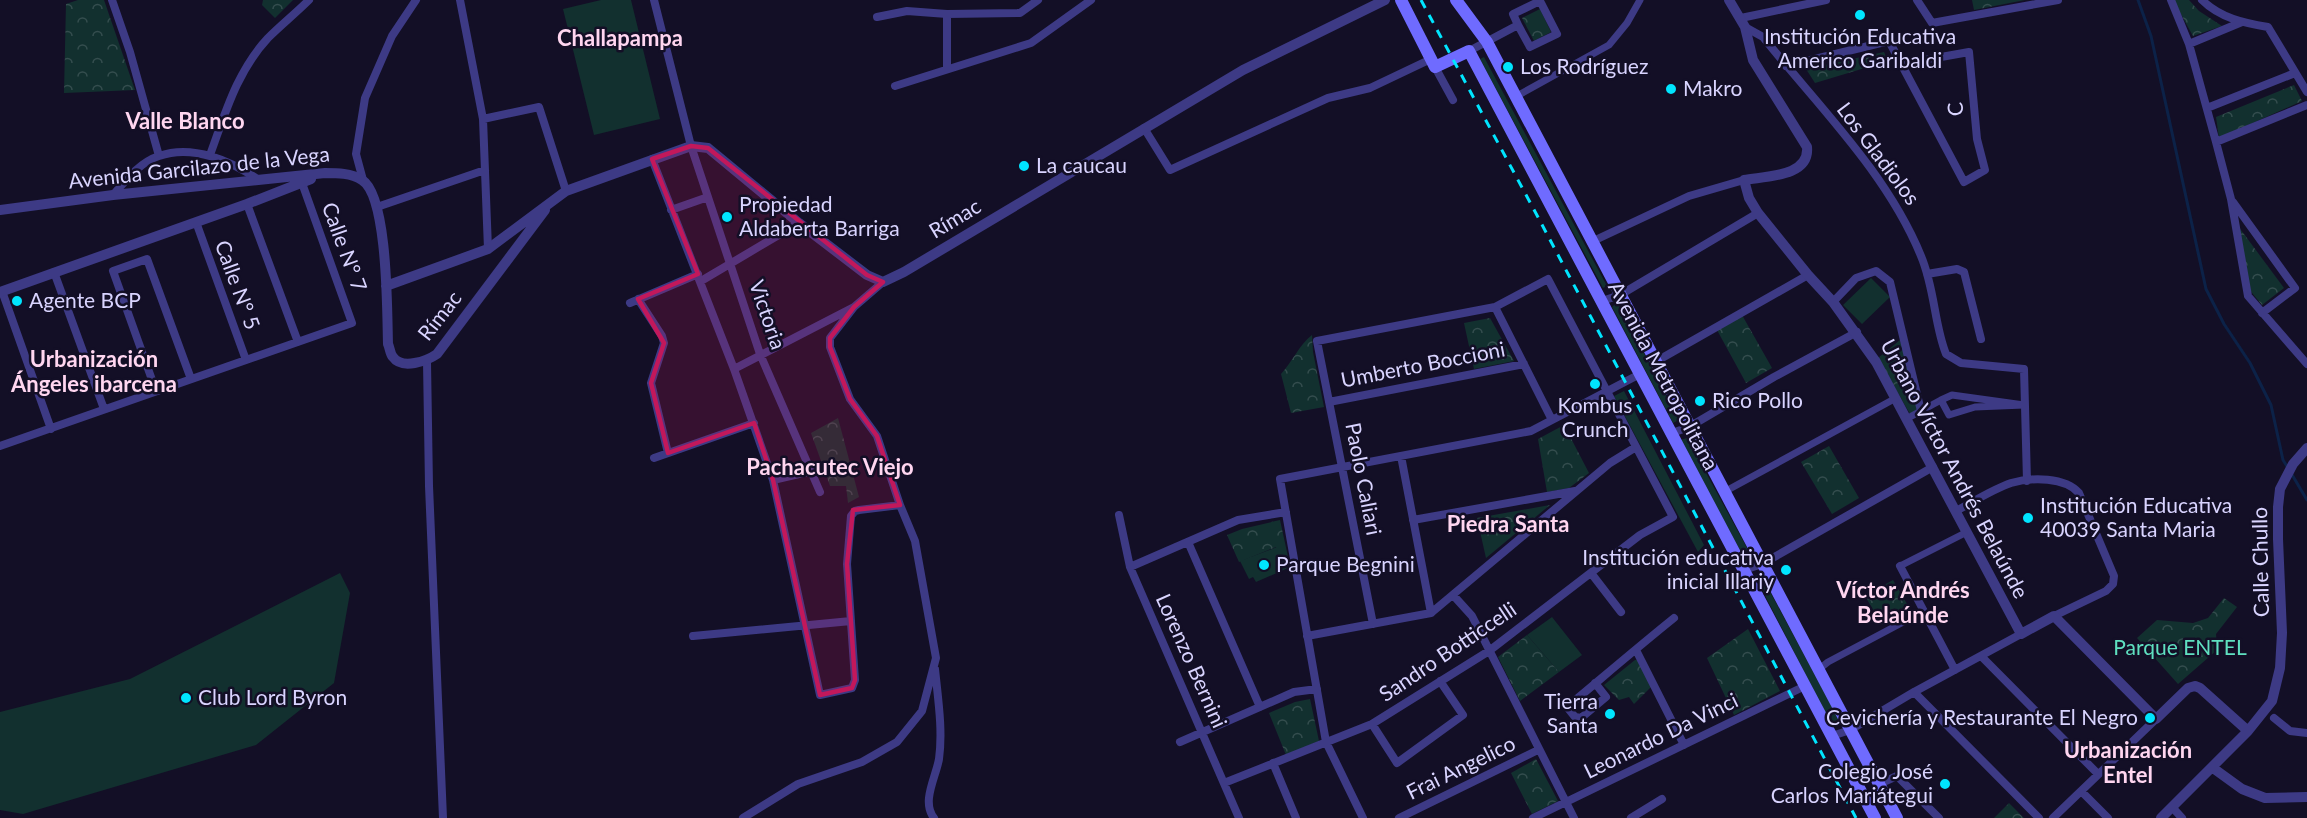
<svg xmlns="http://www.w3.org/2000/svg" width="2307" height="818" viewBox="0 0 2307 818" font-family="Lato,sans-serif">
<defs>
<pattern id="park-crowns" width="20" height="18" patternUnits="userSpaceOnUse" patternTransform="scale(1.5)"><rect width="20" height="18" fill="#12302f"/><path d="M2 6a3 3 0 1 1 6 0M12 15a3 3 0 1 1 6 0" fill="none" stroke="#344d4e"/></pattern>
</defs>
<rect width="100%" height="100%" fill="#130f26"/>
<path fill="#12302f" d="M601 0H631L660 119 594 135 563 9Z
M1484 57 1607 286 1603 288 1480 59Z
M1871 278 1890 297 1862 324 1843 305Z
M1617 302 1679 420 1673 423 1612 307Z
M1624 391 1704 545 1698 552 1614 396Z
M1687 438 1752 557 1746 561 1680 440Z
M1277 547 1288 568 1256 582 1253 577 1249 579 1240 561Z
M340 573 350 593 334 683 256 745 23 814 0 810V712L130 679Z
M1760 573 1839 720 1831 724 1755 576Z
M1552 617 1582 655 1559 672 1527 635Z"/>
<path fill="url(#park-crowns)" d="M78 0H104L135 90 64 93 66 4Z
M263 0H293L275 18 262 5Z
M1972 0H2025L1974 10Z
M2173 0H2189L2199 11 2222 26 2193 36Z
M1540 9 1551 32 1534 41 1522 18Z
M1884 52 1888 61 1815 83 1806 69Z
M2294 85 2302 101 2219 138 2216 117Z
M2238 226 2284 288 2262 305 2248 288Z
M1742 315 1772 368 1746 383 1717 330Z
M1490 318 1514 361 1474 369 1464 323Z
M1312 335 1313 352 1324 407 1291 413 1281 374C1293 361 1299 345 1312 335Z
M1900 340 1919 408 1910 414 1878 358Z
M838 418 859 497 848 503 846 486H830L811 433Z
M1564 425 1589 473 1569 488 1547 492 1538 439Z
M1829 446 1859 498 1832 514 1801 462Z
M1550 505 1486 558 1477 518Z
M1280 520 1290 566 1288 568 1276 547 1239 562 1227 535 1242 529Z
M1893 580 1910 609 1882 625 1865 596Z
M2224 598 2237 607 2216 634 2217 650 2178 684 2137 638 2157 620 2193 623 2208 618Z
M1748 629 1780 691 1734 715 1707 658Z
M1527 635 1559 672 1520 701 1498 657Z
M1635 660H1638L1651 687 1634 704 1629 697 1619 700 1604 685Z
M1310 699 1319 741 1286 755 1269 713 1295 702Z
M1536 759 1558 801 1532 814 1511 773Z
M2009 803 2024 818H1994Z"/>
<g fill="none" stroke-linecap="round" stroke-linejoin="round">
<path stroke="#0c2248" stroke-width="3" d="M2138 0 2151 36 2206 289 2224 324 2250 363 2271 405 2283 460 2288 468
M2291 473 2307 500"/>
<path stroke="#3d3a85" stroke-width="7" d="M1515 97 1609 45 1627 23 1640 0
M1908 418 1941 400 1949 415 1975 407 2024 405 1952 395 1941 400
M1724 492 1896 398
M1900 566 1967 532
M1818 670 1828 662 1924 611"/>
<path stroke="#3d3a85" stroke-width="8" d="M112 0 130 52 159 156
M460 0 483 119 488 249
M654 0 691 146 760 354 820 492
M1917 0 1932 23 2058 0
M2171 0 2189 44 2216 142 2231 199 2248 296 2307 364
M2202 0C2220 18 2244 23 2268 27L2307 92
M947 14V69
M877 17 907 11 947 14 1020 13 1038 0
M1741 18 1826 0
M1745 27 1763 37C1819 107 1887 173 1921 256 1935 289 1934 324 1946 354L1961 363 2024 369 2027 481
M2189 44 2242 22
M1469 51 1518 25 1530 47 1557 34 1540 1 1513 14 1518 25
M1786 66 1889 41 1964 182 1985 170 1977 139 1969 52 1902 64
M1435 67 1453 100
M895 86 1031 43 1091 0
M2207 108 2295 73
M483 119 539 107 566 191
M1144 128 1170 170 1328 98 1370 88 1431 59
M2216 142 2307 105
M210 155C225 114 237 71 268 38 281 25 296 13 309 0
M652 159 734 369 773 480 820 695 852 688 855 680 847 564 851 516 855 511 859 510 900 505
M363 180 356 154 365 98 392 36 416 0
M113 195C126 180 140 162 159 156 193 144 231 161 259 180
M2233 202 2295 288 2262 313
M247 204 298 342
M377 207 485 170
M671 210 708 197
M196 222 246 360
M1591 242 1689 196 1744 180
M54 272 104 409
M1927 274 1957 269 1964 272 1981 339
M701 281 799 223
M2 291 51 429
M638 299 662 336 664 343 651 383 668 453
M1602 301 1620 295 1758 213
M1833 302 1856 278 1876 271 1890 282 1921 411
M630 303 698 274
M1495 307 1552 420
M427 362 429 486 443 818
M1655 362 1808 275
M734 369 854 307 883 282
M156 391 113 271 147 259 191 379
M1329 402 1524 364
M1672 433 1689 427 1774 377 1857 332
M0 446 352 323 302 183
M1401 456 1431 613
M654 458 754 423
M773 480 812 471
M1956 511C1973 502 1993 489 2011 483 2032 477 2065 477 2079 493L2114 576 2113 584 2106 591 2054 616
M1119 515 1130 567 1239 818
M1413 520 1575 491
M1188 542 1260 707
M1900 566 1955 670
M1130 567 1238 520 1286 512
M1744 570 1762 564 1933 467
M1591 573 1621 612
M1453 595 1472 616 1574 818
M693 636 851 621
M1307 636 1431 613 1610 463 1636 447
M1636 650 1684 745
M1981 656 2098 774
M1595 683 1606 697 1581 718 1575 717 1567 707C1603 677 1638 647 1674 618
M1914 692 2039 818
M2274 718 2290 731 2307 733
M1372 724 1397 763 1463 715 1440 681
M1832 736 1850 730 1914 692 2021 634
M1180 742 1294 692 1317 689
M1273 763 1296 818
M1224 783 1372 724 1489 651 1640 535 1673 517 1548 279 1495 307 1317 341 1373 624
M1879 784 1897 776 1939 818
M2081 791 2108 818
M2172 807 2182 818
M743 818 798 784 862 762 897 742 922 711 936 658 915 541 900 505 877 436 850 399 830 347V338L854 307
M934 818C921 802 936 777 939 759 943 730 938 699 935 669
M1363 818 1326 742 1280 479 1531 431 1640 374
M1399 818 1538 750
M1533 818 1805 686
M1631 818 1662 799
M2053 818 2156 719"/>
<path stroke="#3d3a85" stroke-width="10" d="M1729 0 1745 27 1753 60 1807 147C1810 177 1766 176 1744 180L1749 198 1758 213 1808 275 1833 302 1876 362 2021 634 2054 616 2156 719 2188 688 2195 686 2200 688 2248 731
M0 210 113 195 325 173C337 173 351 173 362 180 388 196 387 312 388 344 390 348 390 354 393 357 402 370 427 361 437 354L545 210
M386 286 488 249 566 191 691 146 708 148 799 223 867 275 883 282 904 272 1243 70 1385 0
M0 292 247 204 311 179
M2213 768 2242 789 2265 798 2307 797
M2161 818 2248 731 2272 701 2280 668 2282 633 2278 539V507L2280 489 2293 464 2307 448"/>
<path stroke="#6f6bff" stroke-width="12" d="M1401 0 1435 67 1469 51 1875 818
M1456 0 1487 42 1897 818"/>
<path stroke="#00e5ff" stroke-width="3" stroke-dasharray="9 8" stroke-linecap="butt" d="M1421 0 1539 219 1856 818"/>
</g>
<path fill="#c2185b" fill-opacity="0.2" stroke="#c2185b" stroke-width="4.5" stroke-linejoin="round" d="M691 146 708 148 867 275 883 282 854 307 830 338V347L850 399 877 436 900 505 853 510 847 564 855 680 852 688 820 695 773 480 754 423 668 453 651 383 664 343 638 299 698 274 652 159Z"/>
<g fill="#00e5ff" stroke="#130f26" stroke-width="2">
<circle cx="1860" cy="15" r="6"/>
<circle cx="1508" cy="67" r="6"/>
<circle cx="1671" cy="89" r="6"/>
<circle cx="1024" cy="166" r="6"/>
<circle cx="727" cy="217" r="6"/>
<circle cx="17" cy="301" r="6"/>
<circle cx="1595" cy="384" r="6"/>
<circle cx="1700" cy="401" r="6"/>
<circle cx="2028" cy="518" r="6"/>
<circle cx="1264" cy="565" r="6"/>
<circle cx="1786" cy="570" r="6"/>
<circle cx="186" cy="698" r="6"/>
<circle cx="1610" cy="714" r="6"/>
<circle cx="2150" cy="718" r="6"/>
<circle cx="1945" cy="784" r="6"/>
</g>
<g text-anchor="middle" stroke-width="5" stroke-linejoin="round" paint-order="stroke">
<g font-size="21" fill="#d9d4ff" stroke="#130f26" text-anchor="start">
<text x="1860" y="44" text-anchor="middle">Institución Educativa<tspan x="1860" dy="24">Americo Garibaldi</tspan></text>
<text x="1520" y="74">Los Rodríguez</text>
<text x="1683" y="96">Makro</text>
<text x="1036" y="173">La caucau</text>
<text x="739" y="212">Propiedad<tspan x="739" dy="24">Aldaberta Barriga</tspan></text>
<text x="29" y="308">Agente BCP</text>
<text x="1712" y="408">Rico Pollo</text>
<text x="1595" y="413" text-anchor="middle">Kombus<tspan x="1595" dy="24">Crunch</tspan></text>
<text x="2040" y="513">Institución Educativa<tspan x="2040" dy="24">40039 Santa Maria</tspan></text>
<text x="1774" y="565" text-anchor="end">Institución educativa<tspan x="1774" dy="24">inicial Illariy</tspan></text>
<text x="1276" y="572">Parque Begnini</text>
<text x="198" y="705">Club Lord Byron</text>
<text x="1598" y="709" text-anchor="end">Tierra<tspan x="1598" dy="24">Santa</tspan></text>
<text x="2138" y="725" text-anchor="end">Cevichería y Restaurante El Negro</text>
<text x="1933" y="779" text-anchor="end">Colegio José<tspan x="1933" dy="24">Carlos Mariátegui</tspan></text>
</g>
<g font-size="21" fill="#d9d4ff" stroke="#130f26">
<text transform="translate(1956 109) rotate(-95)" y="7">C</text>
<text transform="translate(1878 154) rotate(53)" y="7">Los Gladiolos</text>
<text transform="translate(199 168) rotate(-6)" y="7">Avenida Garcilazo de la Vega</text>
<text transform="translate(955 219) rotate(-31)" y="7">Rímac</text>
<text transform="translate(344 247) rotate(70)" y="7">Calle N° 7</text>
<text transform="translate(237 285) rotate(70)" y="7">Calle N° 5</text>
<text transform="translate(767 315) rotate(71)" y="7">Victoria</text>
<text transform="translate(440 316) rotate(-52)" y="7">Rímac</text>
<text transform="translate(1423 365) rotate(-11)" y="7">Umberto Boccioni</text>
<text transform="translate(1663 376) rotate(62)" y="7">Avenida Metropolitana</text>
<text transform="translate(1954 469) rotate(62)" y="7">Urbano Víctor Andrés Belaúnde</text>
<text transform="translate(1363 479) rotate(79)" y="7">Paolo Caliari</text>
<text transform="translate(2261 562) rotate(-91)" y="7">Calle Chullo</text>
<text transform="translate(1448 652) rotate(-34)" y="7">Sandro Botticcelli</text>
<text transform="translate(1191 661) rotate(66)" y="7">Lorenzo Bernini</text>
<text transform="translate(1661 736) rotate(-26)" y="7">Leonardo Da Vinci</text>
<text transform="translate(1461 768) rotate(-26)" y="7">Frai Angelico</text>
</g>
<g font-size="21" fill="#5fe0c0" stroke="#130f26">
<text x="2180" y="655">Parque ENTEL</text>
</g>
<g font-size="22" font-weight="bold" fill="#ffd6f0" stroke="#130f26">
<text x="620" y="46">Challapampa</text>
<text x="185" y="129">Valle Blanco</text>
<text x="94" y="367">Urbanización<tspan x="94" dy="25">Ángeles ibarcena</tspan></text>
<text x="830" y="475">Pachacutec Viejo</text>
<text x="1508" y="532">Piedra Santa</text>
<text x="1903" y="598">Víctor Andrés<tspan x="1903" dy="25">Belaúnde</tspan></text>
<text x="2128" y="758">Urbanización<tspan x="2128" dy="25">Entel</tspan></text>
</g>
</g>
</svg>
